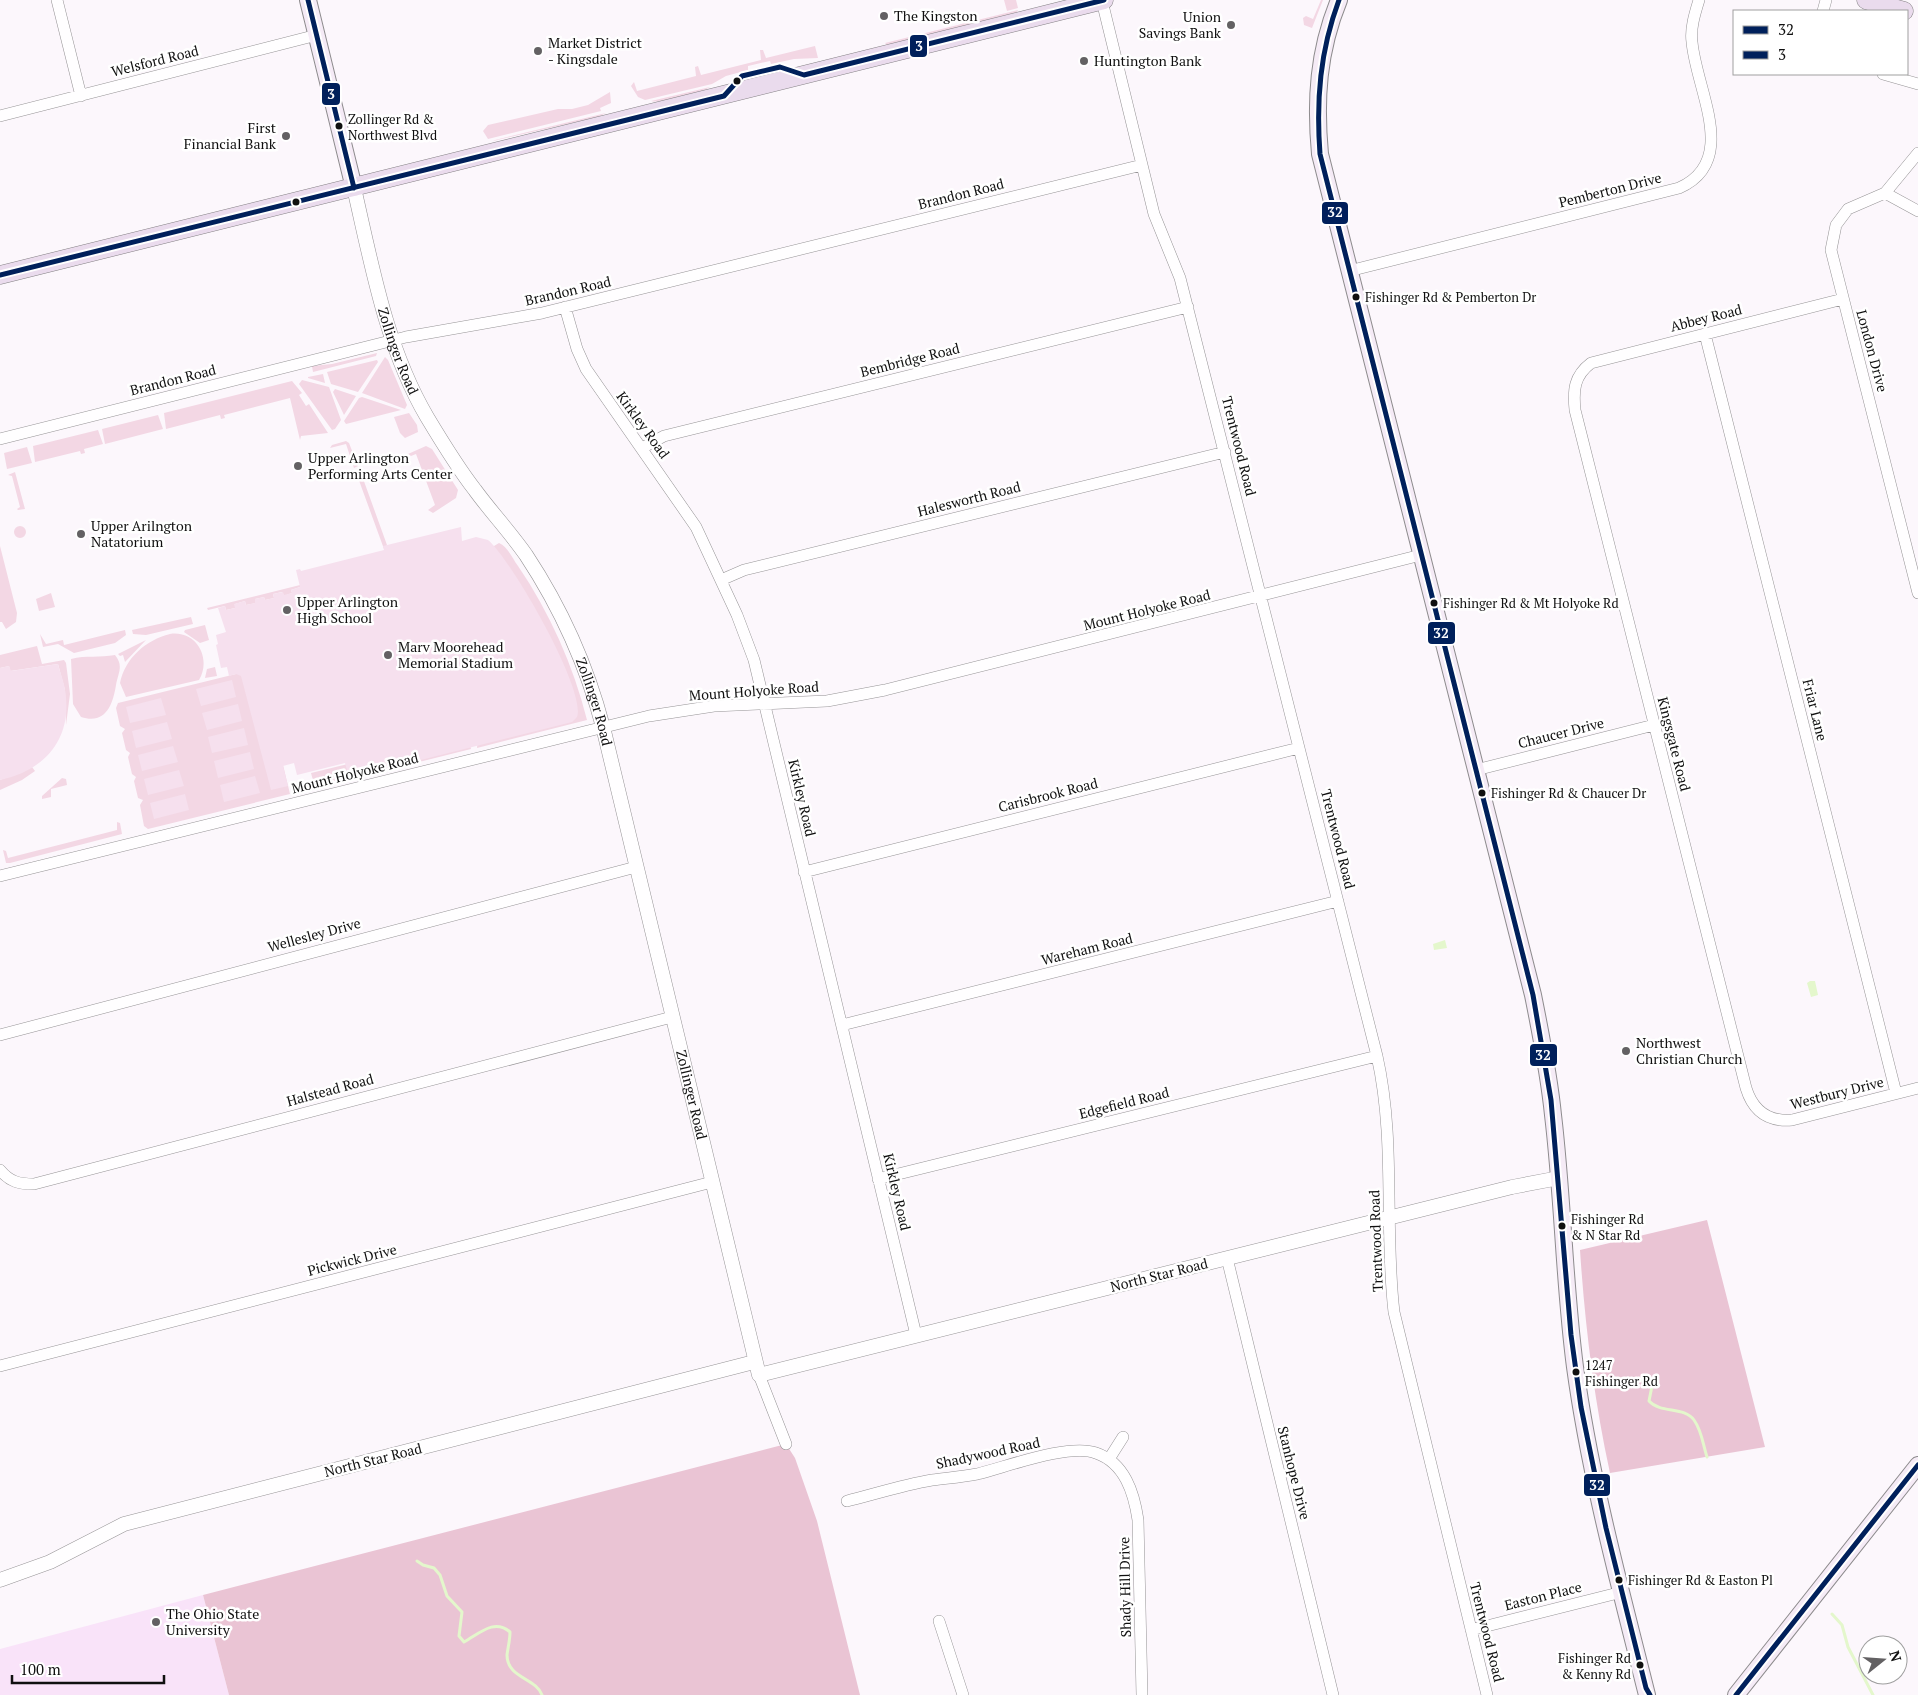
<svg xmlns="http://www.w3.org/2000/svg" width="1918" height="1695" viewBox="0 0 1918 1695" font-family="'PT Serif',serif">
<rect width="100%" height="100%" fill="#fcf7fc"/>
<path fill="#f9e3f9" d="M203 1595 229 1695H0V1649Z"/>
<path fill="#f3d7e4" d="M1004 0H1016L1018 8 1007 11Z
M1321 0H1323L1312 28 1304 25 1303 18 1306 16 1313 19Z
M1018 10 1016 14 887 45 885 43Z
M815 46 818 58 794 59 771 64 770 61 748 66V70L726 76 712 84 645 100 638 97 631 86 634 82 637 91 696 76 695 67 698 66 701 75 761 60 760 50H763L766 58Z
M710 87C702 93 661 104 651 101Z
M610 92 611 103 600 108 601 111 488 139 483 131 488 125 558 109H572L588 105Z
M606 113 598 117 493 141 495 140Z
M377 353 376 356 313 372 312 366 332 364Z
M385 357 388 360 407 405 405 409 362 393Z
M377 360 378 362 358 392 331 384 327 372Z
M323 374 325 383 308 378V377Z
M302 380 329 387 341 420 335 429 332 430 299 384Z
M292 381 302 393 299 395 306 406 309 404 328 433 301 436 300 440 290 398 224 415 225 418 221 419 220 415 166 429 164 413Z
M335 389 356 396 344 415 333 392Z
M362 397 401 410 346 424 344 421 359 398Z
M409 413 417 425 418 432 405 438 400 433 394 417Z
M158 415 163 429 105 444 102 429Z
M98 430 103 444 84 449 85 453 81 454 80 451 35 462 33 446Z
M346 441 349 443 358 466 354 468 346 444 330 448 332 445Z
M426 446 432 449 458 490 456 498 433 513 428 510 435 505 416 454 411 456 408 454Z
M27 447 32 463 7 469 4 453Z
M15 472 25 509 18 510 17 509 20 507 12 476 8 475Z
M361 473 387 545 384 549 357 475Z
M14 532a6 6 0 1 1 12 0a6 6 0 1 1-12 0Z
M499 543C508 547 513 559 518 566 550 613 573 665 587 720L477 748 494 546Z
M0 546 17 613 16 622 6 629 2 622H0Z
M300 585V587L291 590 292 593 284 596 282 592 273 594 274 598 265 600 264 597 255 599 256 603 246 605 245 601 235 604V608L226 610 225 606 208 610 207 608Z
M51 593 55 607 39 611 36 599Z
M191 617 193 624 146 635 133 634 132 630Z
M205 625 209 640 200 643 184 632 185 630Z
M125 630 126 635 115 643 74 653 58 644 43 647 40 634 46 644 63 640 64 645Z
M170 634C196 630 212 658 199 680L126 697 120 683C125 658 146 640 170 634Z
M146 640 125 662 123 655 120 656 118 654Z
M37 646 42 664 64 660 66 663 70 694 66 725 65 690 58 664 10 671 9 666 0 668V655Z
M115 655C124 666 118 673 116 685 113 704 106 725 81 717L73 704 71 659C86 655 100 658 115 655Z
M215 667 217 676 205 678 207 669Z
M240 673 271 715 290 794 148 829 144 826 140 805 143 800 138 798 134 781 136 777 132 774 128 757 130 753 126 750 122 733 125 729 120 726 116 708 118 703Z
M469 741 471 749 315 788 311 773 352 763Z
M32 767 35 771 22 780 0 790V780Z
M62 778 66 779 67 785 51 789V797L42 799V796Z
M117 822 120 823 122 834 10 863H6L3 850 6 851 8 858 117 830Z"/>
<path fill="#eac4d4" d="M1707 1220 1765 1447 1610 1473C1594 1399 1585 1326 1580 1250Z
M786 1444 795 1458 817 1521 860 1695H229L203 1595Z"/>
<path fill="#f6e0ee" d="M461 527 462 541 476 537 488 540C511 559 587 691 577 717L572 722 349 778 345 763 297 775 294 763 283 766 288 786 271 790 241 676 236 674 229 676 227 667 221 668 216 645 218 644 216 635 226 632 218 608 225 606 226 610 235 608 234 604 245 601 246 605 255 603V599L264 597 265 600 274 598 273 594 283 592 284 595 292 593 291 590 300 587 296 570 300 569 301 571 384 550 383 546Z
M58 664C60 673 64 681 65 690 73 738 46 770 0 780V668L9 666 11 671Z
M232 680 236 697 201 706 196 689Z
M161 698 166 715 130 723 126 707Z
M238 704 242 721 207 730 202 713Z
M167 722 172 739 136 748 132 731Z
M244 728 248 745 212 753 208 737Z
M173 746 178 762 142 771 138 755Z
M250 752 254 769 218 778 214 761Z
M179 770 184 786 148 795 144 779Z
M255 776 260 793 224 802 220 785Z
M185 794 189 810 154 819 150 803Z"/>
<path fill="#e4f7cc" d="M1445 940 1447 948 1434 950 1433 944Z
M1810 981H1815L1818 995 1811 997 1807 983Z"/>
<g fill="none" stroke-linecap="round" stroke-linejoin="round">
<path stroke="#e4f7cc" stroke-width="3" d="M1593 1384 1616 1380H1647L1652 1386 1649 1401C1661 1414 1684 1406 1694 1420 1702 1431 1703 1445 1707 1457
M417 1561 423 1565 434 1568 440 1575 447 1596 462 1612 459 1636 464 1642C479 1634 494 1618 510 1632 510 1640 508 1647 507 1655 507 1678 536 1678 542 1695
M1832 1614 1842 1625 1848 1647 1873 1695"/>
<defs>
<path id="minor" d="M57 0 81 96
M1102 1 1154 214 1180 278 1377 1056C1396 1140 1384 1227 1394 1312L1487 1695
M1823 11 1826 0
M1883 74 1918 84
M0 116 317 35
M1918 153 1885 193 1848 209 1836 225 1831 250 1918 593
M1885 193 1918 211
M1349 271 1679 188C1740 161 1696 90 1692 42 1690 29 1695 13 1699 0
M1843 299 1591 363C1574 376 1573 390 1575 410L1746 1088C1753 1111 1768 1122 1792 1120L1918 1088
M565 307 577 349 586 369 696 527 737 615 754 660 916 1335
M1705 334 1896 1093
M0 439 406 337 542 313 1142 165
M642 448 664 436 1188 307
M721 580 744 570 1225 452
M1476 770 1654 725
M804 872 1299 748
M0 876 649 716 714 706 827 701 885 690 1421 555
M842 1025 1338 901
M0 1035 636 867
M0 1170C10 1182 19 1184 34 1184L672 1017
M878 1179 1377 1056
M1227 1258 1333 1695
M0 1366 712 1182
M759 1375 786 1444
M1109 1459 1123 1437
M847 1501C875 1494 903 1485 932 1480 947 1478 962 1477 977 1474 1006 1467 1069 1443 1096 1453 1125 1463 1134 1493 1138 1520L1142 1695
M939 1621 963 1695
M1471 1630 1622 1592"/>
<g id="tertiary">
<path id="s1" d="M354 188C372 266 386 347 427 417 442 442 457 467 475 490 491 512 510 532 526 555 561 608 587 666 603 727L759 1375 1512 1187 1559 1178"/>
<path d="M0 1580 50 1562 124 1524 754 1362"/>
</g>
<path id="secondary" d="M308 0 354 188
M1339 0C1318 51 1315 100 1320 154L1533 995C1541 1035 1549 1074 1553 1115 1563 1198 1564 1283 1575 1367 1590 1477 1620 1587 1647 1695
M1736 1695 1918 1465"/>
<path id="primary" d="M1866 0 1904 11
M0 275 1104 0"/>
</defs>
<use href="#minor" stroke="#969496" stroke-width="12"/>
<use href="#tertiary" stroke="#969496" stroke-width="15"/>
<use href="#secondary" stroke="#8d8b8d" stroke-width="18"/>
<use href="#primary" stroke="#848184" stroke-width="19"/>
<use href="#minor" stroke="#fffeff" stroke-width="11"/>
<use href="#tertiary" stroke="#fffeff" stroke-width="14"/>
<use href="#secondary" stroke="#f5ebf6" stroke-width="16"/>
<use href="#primary" stroke="#eadbed" stroke-width="18"/>
<defs>
<path id="bus-1" d="M1339 0C1320 51 1316 100 1320 154L1533 995 1551 1100 1571 1335 1581 1407 1606 1528 1646 1688 1650 1695
M1736 1695 1918 1465"/>
<path id="bus-2" d="M308 0 354 188
M0 275 724 96 742 76 780 67 804 75 1104 0"/>
</defs>
<use href="#bus-1" stroke="#fff" stroke-width="9"/>
<use href="#bus-2" stroke="#fff" stroke-width="9"/>
<use href="#bus-1" stroke="#00205b" stroke-width="5"/>
<use href="#bus-2" stroke="#00205b" stroke-width="5"/>
</g>
<g fill="#636163" stroke="#fff" stroke-width="2">
<circle cx="884" cy="16" r="5"/>
<circle cx="1231" cy="25" r="5"/>
<circle cx="538" cy="51" r="5"/>
<circle cx="1084" cy="61" r="5"/>
<circle cx="286" cy="136" r="5"/>
<circle cx="298" cy="466" r="5"/>
<circle cx="81" cy="534" r="5"/>
<circle cx="287" cy="610" r="5"/>
<circle cx="388" cy="655" r="5"/>
<circle cx="1626" cy="1051" r="5"/>
<circle cx="156" cy="1622" r="5"/>
</g>
<g fill="#101010" stroke="#fff" stroke-width="2">
<circle cx="737" cy="81" r="4.5"/>
<circle cx="339" cy="126" r="4.5"/>
<circle cx="296" cy="202" r="4.5"/>
<circle cx="1356" cy="297" r="4.5"/>
<circle cx="1434" cy="603" r="4.5"/>
<circle cx="1482" cy="793" r="4.5"/>
<circle cx="1562" cy="1226" r="4.5"/>
<circle cx="1576" cy="1372" r="4.5"/>
<circle cx="1619" cy="1580" r="4.5"/>
<circle cx="1640" cy="1665" r="4.5"/>
</g>
<g text-anchor="middle" stroke-width="5" stroke-linejoin="round" paint-order="stroke">
<g font-size="13" fill="#101010" stroke="#fff" text-anchor="start">
<text x="348" y="124">Zollinger Rd &amp;<tspan x="348" dy="16">Northwest Blvd</tspan></text>
<text x="1365" y="302">Fishinger Rd &amp; Pemberton Dr</text>
<text x="1443" y="608">Fishinger Rd &amp; Mt Holyoke Rd</text>
<text x="1491" y="798">Fishinger Rd &amp; Chaucer Dr</text>
<text x="1571" y="1224">Fishinger Rd<tspan x="1571" dy="16">&amp; N Star Rd</tspan></text>
<text x="1585" y="1370">1247<tspan x="1585" dy="16">Fishinger Rd</tspan></text>
<text x="1628" y="1585">Fishinger Rd &amp; Easton Pl</text>
<text x="1631" y="1663" text-anchor="end">Fishinger Rd<tspan x="1631" dy="16">&amp; Kenny Rd</tspan></text>
</g>
<g font-size="14" fill="#101010" stroke="#fff" text-anchor="start">
<text x="894" y="21">The Kingston</text>
<text x="1221" y="22" text-anchor="end">Union<tspan x="1221" dy="16">Savings Bank</tspan></text>
<text x="548" y="48">Market District<tspan x="548" dy="16">- Kingsdale</tspan></text>
<text x="1094" y="66">Huntington Bank</text>
<text x="276" y="133" text-anchor="end">First<tspan x="276" dy="16">Financial Bank</tspan></text>
<text x="308" y="463">Upper Arlington<tspan x="308" dy="16">Performing Arts Center</tspan></text>
<text x="91" y="531">Upper Arilngton<tspan x="91" dy="16">Natatorium</tspan></text>
<text x="297" y="607">Upper Arlington<tspan x="297" dy="16">High School</tspan></text>
<text x="398" y="652">Marv Moorehead<tspan x="398" dy="16">Memorial Stadium</tspan></text>
<text x="1636" y="1048">Northwest<tspan x="1636" dy="16">Christian Church</tspan></text>
<text x="166" y="1619">The Ohio State<tspan x="166" dy="16">University</tspan></text>
</g>
<g font-size="14" fill="#101010" stroke="#fff">
<text transform="translate(155 61) rotate(-14)" y="5">Welsford Road</text>
<text transform="translate(1610 190) rotate(-14)" y="5">Pemberton Drive</text>
<text transform="translate(961 194) rotate(-14)" y="5">Brandon Road</text>
<text transform="translate(568 291) rotate(-13)" y="5">Brandon Road</text>
<text transform="translate(1706 318) rotate(-14)" y="5">Abbey Road</text>
<text dy="5" stroke="none"><textPath href="#s1" startOffset="169">Zollinger Road</textPath></text>
<text transform="translate(1872 351) rotate(75)" y="5">London Drive</text>
<text transform="translate(910 360) rotate(-14)" y="5">Bembridge Road</text>
<text transform="translate(173 380) rotate(-14)" y="5">Brandon Road</text>
<text transform="translate(643 425) rotate(54)" y="5">Kirkley Road</text>
<text transform="translate(1239 446) rotate(76)" y="5">Trentwood Road</text>
<text transform="translate(969 499) rotate(-14)" y="5">Halesworth Road</text>
<text transform="translate(1147 610) rotate(-14)" y="5">Mount Holyoke Road</text>
<text transform="translate(754 691) rotate(-4)" y="5">Mount Holyoke Road</text>
<text dy="5" stroke="none"><textPath href="#s1" startOffset="574">Zollinger Road</textPath></text>
<text transform="translate(1815 710) rotate(76)" y="5">Friar Lane</text>
<text transform="translate(1561 733) rotate(-14)" y="5">Chaucer Drive</text>
<text transform="translate(1674 744) rotate(76)" y="5">Kingsgate Road</text>
<text transform="translate(355 773) rotate(-14)" y="5">Mount Holyoke Road</text>
<text transform="translate(1048 795) rotate(-14)" y="5">Carisbrook Road</text>
<text transform="translate(802 798) rotate(77)" y="5">Kirkley Road</text>
<text transform="translate(1338 839) rotate(76)" y="5">Trentwood Road</text>
<text transform="translate(314 935) rotate(-15)" y="5">Wellesley Drive</text>
<text transform="translate(1087 949) rotate(-14)" y="5">Wareham Road</text>
<text transform="translate(330 1090) rotate(-15)" y="5">Halstead Road</text>
<text transform="translate(1837 1093) rotate(-14)" y="5">Westbury Drive</text>
<text dy="5" stroke="none"><textPath href="#s1" startOffset="979">Zollinger Road</textPath></text>
<text transform="translate(1124 1103) rotate(-14)" y="5">Edgefield Road</text>
<text transform="translate(897 1192) rotate(77)" y="5">Kirkley Road</text>
<text transform="translate(1376 1241) rotate(-92)" y="5">Trentwood Road</text>
<text transform="translate(352 1260) rotate(-14)" y="5">Pickwick Drive</text>
<text transform="translate(1159 1275) rotate(-14)" y="5">North Star Road</text>
<text transform="translate(988 1453) rotate(-12)" y="5">Shadywood Road</text>
<text transform="translate(373 1460) rotate(-14)" y="5">North Star Road</text>
<text transform="translate(1294 1473) rotate(76)" y="5">Stanhope Drive</text>
<text transform="translate(1125 1587) rotate(-91)" y="5">Shady Hill Drive</text>
<text transform="translate(1543 1596) rotate(-14)" y="5">Easton Place</text>
<text transform="translate(1487 1632) rotate(76)" y="5">Trentwood Road</text>
</g>
</g>
<g stroke="#fff" stroke-width="2">
<rect x="909" y="34" width="19" height="24" rx="5" fill="#00205b"/>
<rect x="321" y="82" width="20" height="24" rx="5" fill="#00205b"/>
<rect x="1321" y="201" width="28" height="24" rx="5" fill="#00205b"/>
<rect x="1427" y="621" width="29" height="24" rx="5" fill="#00205b"/>
<rect x="1529" y="1043" width="29" height="24" rx="5" fill="#00205b"/>
<rect x="1583" y="1473" width="28" height="24" rx="5" fill="#00205b"/>
</g>
<g font-size="14" text-anchor="middle" font-weight="bold" fill="#fff">
<text x="919" y="51">3</text>
<text x="331" y="99">3</text>
<text x="1335" y="217">32</text>
<text x="1441" y="638">32</text>
<text x="1543" y="1060">32</text>
<text x="1597" y="1490">32</text>
</g>
<rect x="1733" y="10" width="175" height="65" fill="#ffffff" stroke="#9f9f9f"/>
<rect x="1743" y="26" width="25" height="8" fill="#00205b" stroke="#9f9f9f"/>
<text x="1778" y="35" font-size="15" fill="#101010">32</text>
<rect x="1743" y="51" width="25" height="8" fill="#00205b" stroke="#9f9f9f"/>
<text x="1778" y="60" font-size="15" fill="#101010">3</text>
<g transform="translate(1883 1660) rotate(73)"><circle r="24" fill="#ffffff" stroke="#9f9f9f"/>
<path d="M0-4L9 19L0 12L-9 19Z" fill="#636163"/>
<text y="-8" font-size="14" font-weight="bold" text-anchor="middle" fill="#101010">N</text>
</g>
<path d="M12 1675v8h152v-8" fill="none" stroke="#101010" stroke-width="2.5"/>
<text x="20" y="1675" font-size="15" fill="#101010" stroke="#ffffff" stroke-width="4" paint-order="stroke">100 m</text>
</svg>
